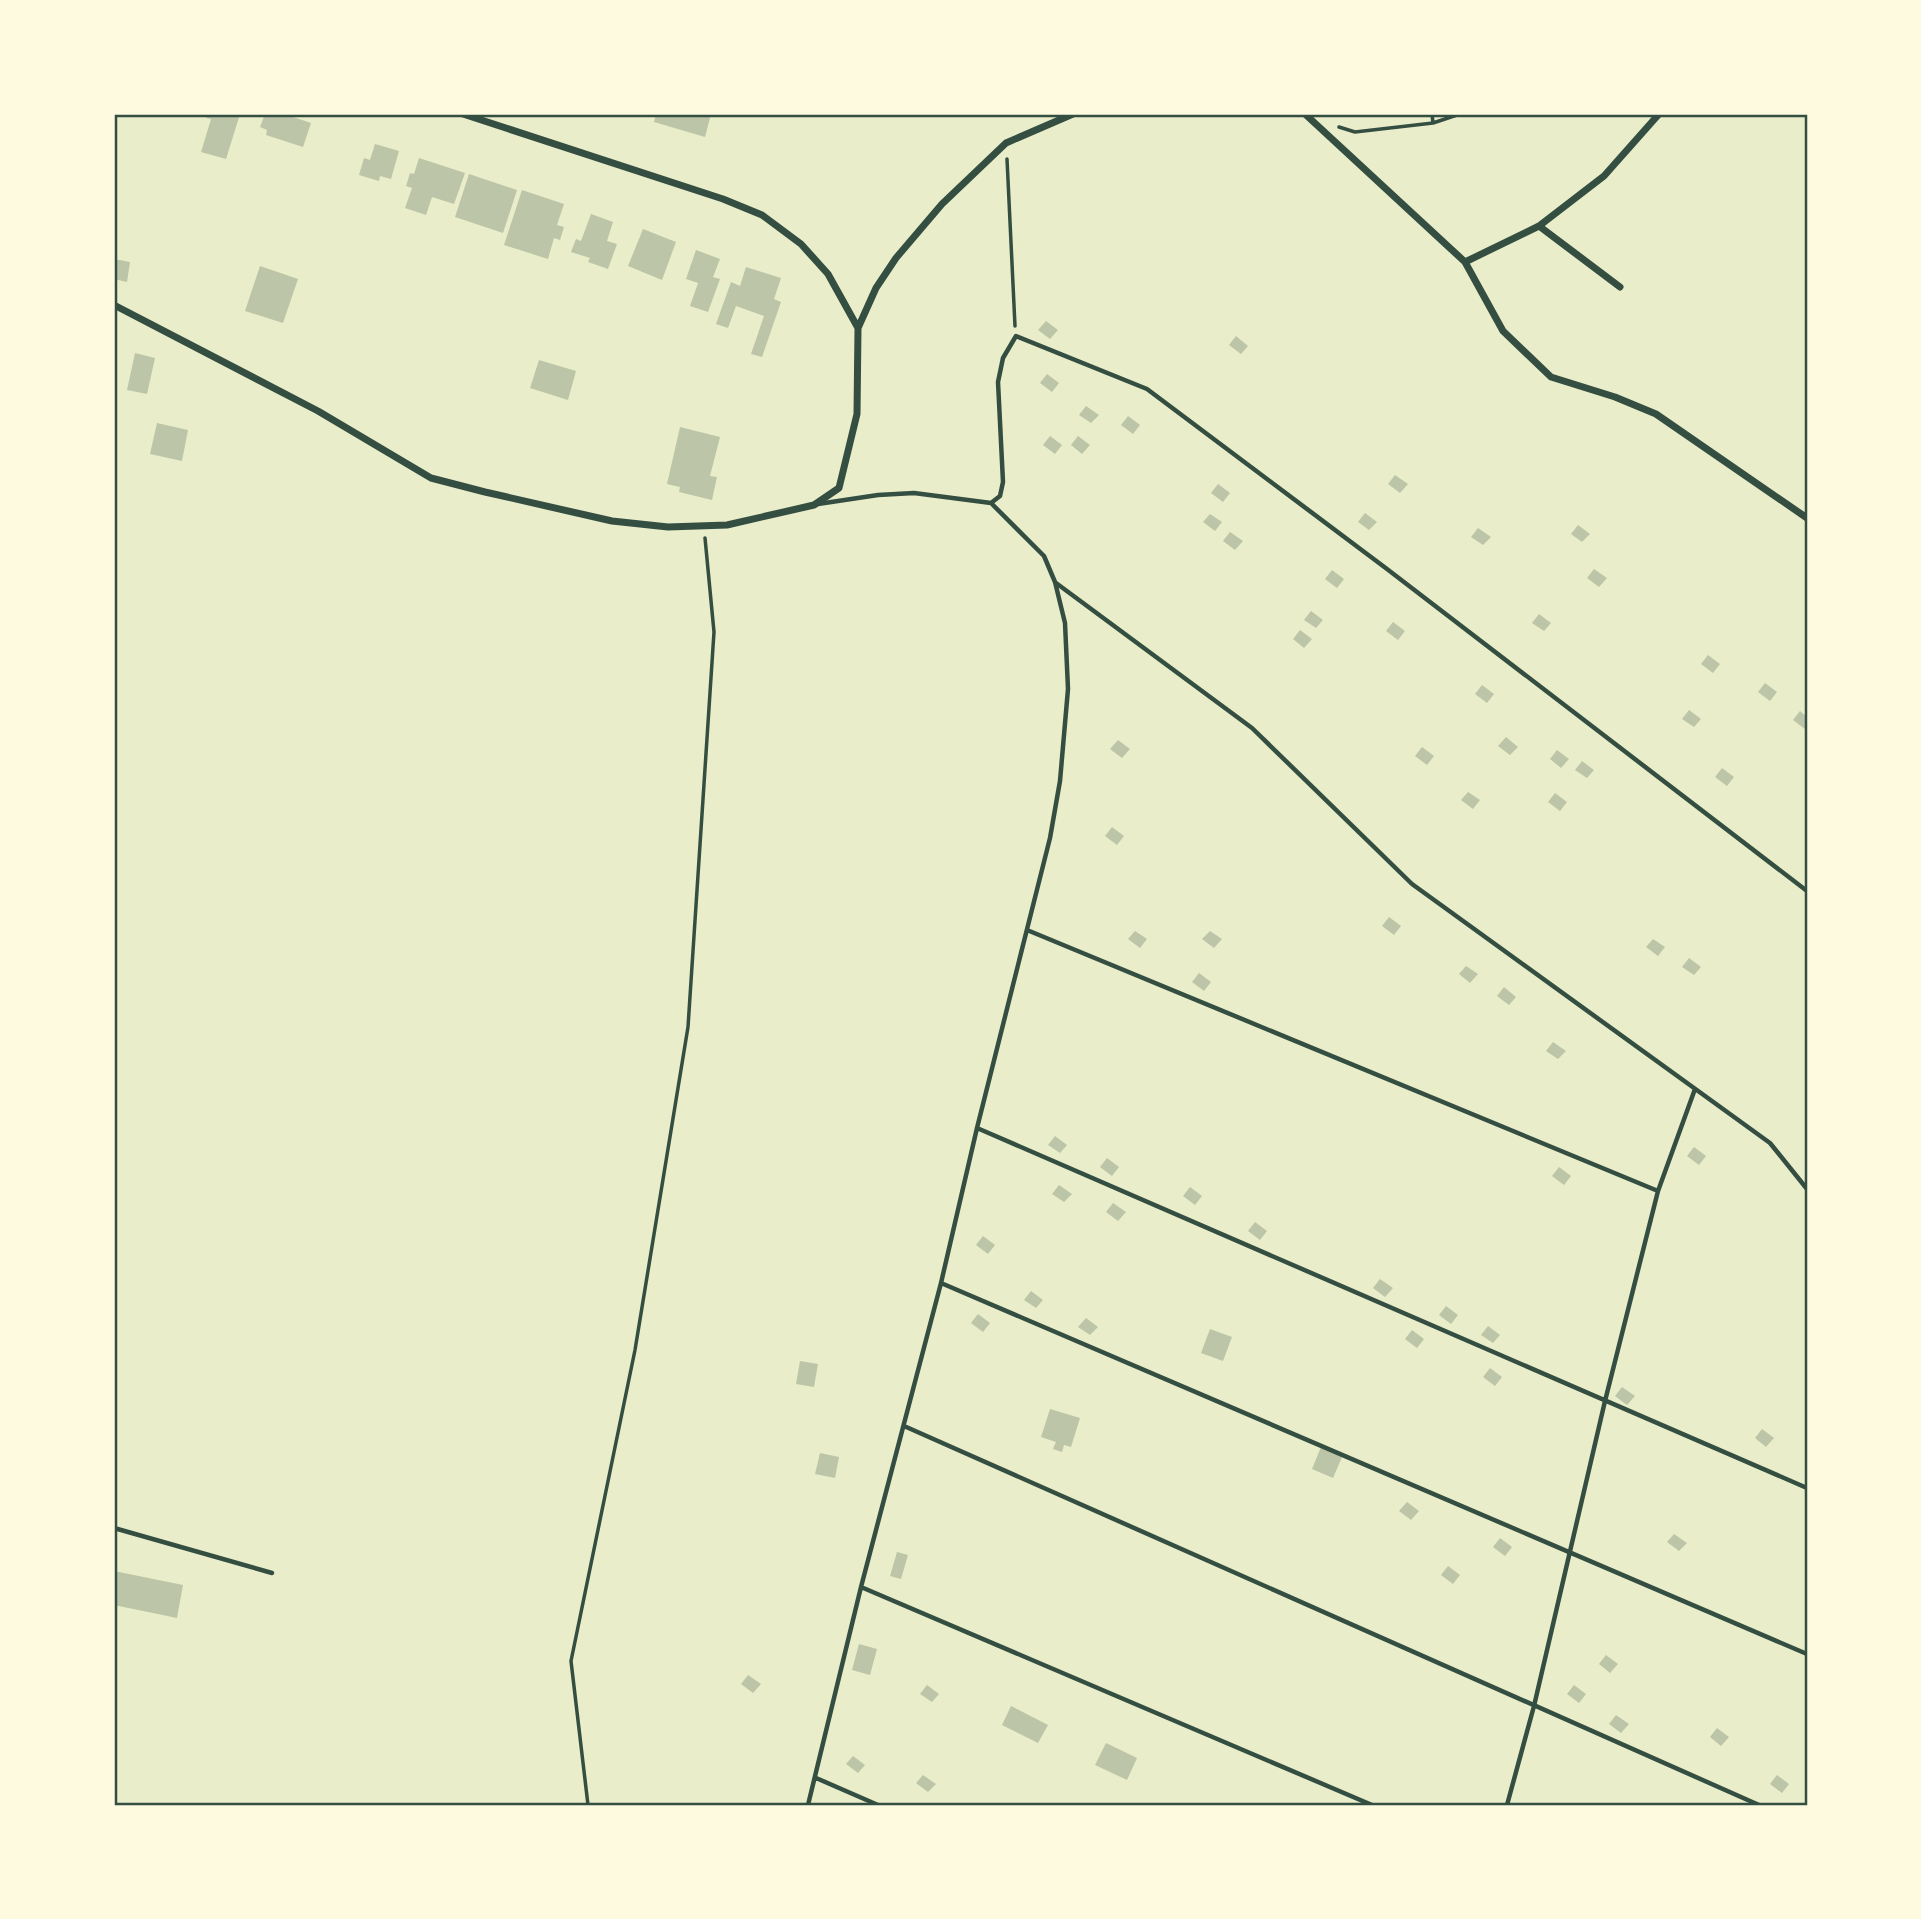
<svg xmlns="http://www.w3.org/2000/svg" width="1921" height="1919" viewBox="0 0 1921 1919" font-family="'Noto Serif',serif">
<rect width="100%" height="100%" fill="#e9edc9"/>
<path fill="#bcc5a7" d="M208 114H240L226 159 201 152 211 119 206 118Z
M265 114H284L311 123 303 147 266 135 267 130 260 127Z
M656 114H711L705 137 654 122Z
M375 144 399 151 391 179 380 176 379 181 359 175 364 158 370 160Z
M419 158 465 173 454 204 432 197 426 215 405 208 412 188 406 186 410 173 414 174Z
M469 174 517 190 503 233 455 217Z
M522 190 564 204 557 225 564 227 560 240 554 238 548 259 504 245Z
M591 214 613 222 607 241 617 244 608 269 588 262 590 258 571 252 576 239 581 241Z
M643 229 676 242 662 280 628 266Z
M696 250 720 259 713 277 720 279 708 312 690 306 698 283 686 279Z
M114 259 130 262 127 282 114 279Z
M260 266 298 279 283 323 245 311Z
M746 267 781 278 774 299 781 302 762 357 751 354 764 316 736 306 728 328 716 324 731 282 740 286Z
M1046 321 1058 330 1050 339 1038 330Z
M1236 336 1248 346 1241 354 1229 345Z
M135 353 155 358 147 394 127 390Z
M539 360 576 371 568 400 530 388Z
M1047 374 1059 383 1052 392 1040 383Z
M1086 406 1099 415 1091 423 1079 415Z
M1128 416 1140 425 1133 434 1121 425Z
M157 423 188 430 182 461 150 454Z
M680 427 720 437 710 476 717 477 712 500 679 492 680 487 667 484Z
M1050 436 1062 445 1055 454 1043 445Z
M1078 436 1090 445 1082 454 1071 445Z
M1395 475 1408 484 1400 493 1388 484Z
M1218 484 1230 493 1223 502 1211 493Z
M1365 513 1377 522 1369 530 1358 522Z
M1210 514 1222 522 1215 531 1203 522Z
M1578 525 1590 534 1582 542 1571 534Z
M1478 528 1491 537 1483 545 1471 537Z
M1230 532 1243 541 1235 550 1223 541Z
M1594 569 1607 578 1599 587 1587 578Z
M1332 570 1344 579 1337 588 1325 579Z
M1311 611 1323 620 1316 628 1304 620Z
M1539 614 1551 623 1544 631 1532 623Z
M1393 622 1405 631 1398 640 1386 631Z
M1300 630 1312 639 1304 648 1293 639Z
M1708 655 1720 664 1713 673 1701 664Z
M1765 683 1777 692 1770 701 1758 692Z
M1482 685 1494 694 1487 703 1475 694Z
M1689 710 1701 719 1694 727 1682 719Z
M1800 711 1807 717V726L1805 729 1793 720Z
M1506 737 1518 747 1510 755 1498 746Z
M1118 740 1130 749 1122 758 1110 749Z
M1422 747 1434 756 1427 765 1415 756Z
M1557 750 1569 759 1561 768 1550 759Z
M1582 761 1594 770 1587 778 1575 770Z
M1722 768 1734 777 1727 786 1715 777Z
M1468 792 1480 800 1473 809 1461 800Z
M1555 793 1567 802 1560 811 1548 802Z
M1112 827 1124 836 1117 845 1105 836Z
M1389 917 1401 926 1394 935 1382 926Z
M1135 931 1147 939 1140 948 1128 939Z
M1210 931 1222 939 1214 948 1202 939Z
M1653 939 1665 947 1658 956 1646 947Z
M1689 958 1701 967 1694 975 1682 967Z
M1466 966 1478 974 1470 983 1459 974Z
M1199 973 1211 982 1204 991 1192 982Z
M1504 987 1516 997 1509 1005 1497 996Z
M1553 1042 1566 1051 1558 1059 1546 1051Z
M1055 1136 1067 1145 1060 1153 1048 1145Z
M1694 1147 1706 1156 1699 1165 1687 1156Z
M1107 1158 1119 1167 1112 1176 1100 1167Z
M1559 1167 1571 1176 1564 1185 1552 1176Z
M1059 1185 1072 1194 1064 1202 1052 1194Z
M1190 1187 1202 1196 1195 1205 1183 1196Z
M1113 1203 1126 1212 1118 1221 1106 1212Z
M1255 1222 1267 1231 1260 1240 1248 1231Z
M983 1236 995 1245 988 1254 976 1245Z
M1380 1279 1393 1288 1385 1297 1373 1288Z
M1031 1291 1043 1300 1036 1308 1024 1300Z
M1446 1306 1458 1315 1451 1324 1439 1315Z
M978 1314 990 1323 983 1332 971 1323Z
M1086 1318 1098 1327 1090 1335 1078 1327Z
M1488 1326 1500 1335 1493 1343 1481 1335Z
M1210 1329 1232 1337 1223 1361 1201 1353Z
M1412 1330 1424 1339 1417 1348 1405 1339Z
M800 1361 818 1364 814 1387 796 1384Z
M1490 1368 1502 1377 1495 1386 1483 1377Z
M1622 1387 1635 1396 1627 1405 1615 1396Z
M1050 1409 1080 1418 1071 1447 1064 1445 1062 1452 1053 1449 1056 1442 1041 1437Z
M1762 1429 1774 1438 1766 1447 1755 1438Z
M1321 1447 1342 1457 1333 1478 1312 1469Z
M820 1453 839 1457 835 1478 815 1474Z
M1407 1502 1419 1511 1411 1520 1399 1511Z
M1674 1534 1687 1543 1679 1551 1667 1542Z
M1500 1538 1512 1547 1505 1556 1493 1547Z
M897 1552 908 1555 901 1579 890 1576Z
M1448 1566 1460 1575 1453 1584 1441 1575Z
M114 1571 183 1585 177 1618 114 1605Z
M859 1644 877 1649 870 1675 852 1670Z
M1606 1655 1618 1664 1610 1673 1599 1664Z
M748 1675 761 1684 753 1693 741 1684Z
M927 1685 939 1694 932 1702 920 1694Z
M1574 1685 1586 1694 1579 1703 1567 1694Z
M1011 1706 1048 1725 1038 1743 1002 1725Z
M1616 1715 1629 1724 1621 1733 1609 1724Z
M1717 1728 1729 1737 1721 1746 1710 1737Z
M1106 1743 1137 1758 1127 1780 1095 1765Z
M853 1756 865 1765 858 1773 846 1764Z
M923 1775 936 1784 928 1792 916 1783Z
M1777 1775 1789 1784 1782 1793 1770 1784Z"/>
<g fill="none" stroke-linecap="round" stroke-linejoin="round">
<path stroke="#344e41" stroke-width="3.5" d="M1432 114 1433 123
M1339 127 1355 132 1433 123 1460 114
M1007 159 1015 326
M588 1805 571 1661 635 1350 688 1027 714 632 705 538"/>
<path stroke="#344e41" stroke-width="4.5" d="M991 503 1000 496 1003 482 998 382 1003 358 1016 336 1147 389 1387 569 1807 891
M1056 583 1252 728 1412 884 1770 1143 1807 1189
M1027 930 1658 1191
M977 1128 1807 1488
M941 1283 1807 1654
M904 1426 1759 1805
M114 1528 272 1573
M861 1587 1372 1805
M816 1778 878 1805
M808 1805 861 1587 941 1283 977 1128 1050 838 1060 781 1068 689 1065 623 1055 582 1044 556 991 503 914 493 878 495 818 504
M1507 1805 1534 1706 1605 1401 1658 1191 1695 1089"/>
<path stroke="#344e41" stroke-width="7" d="M1305 114 1465 262 1539 226 1604 176 1659 114
M1539 226 1620 287
M1465 262 1503 331 1551 377 1615 397 1656 414 1807 518
M114 305 318 411 431 478 485 492 612 521 668 527 727 525 814 505 839 488 857 414 858 328 828 274 801 244 762 215 723 199 463 114
M858 328 876 288 896 258 942 204 1006 143 1073 114"/>
</g>
<rect width="1921" height="1919" fill="none" stroke="#fefae0" stroke-width="231"/>
<rect x="116" y="116" width="1690" height="1688" fill="none" stroke="#344e41" stroke-width="2.5"/>
</svg>
